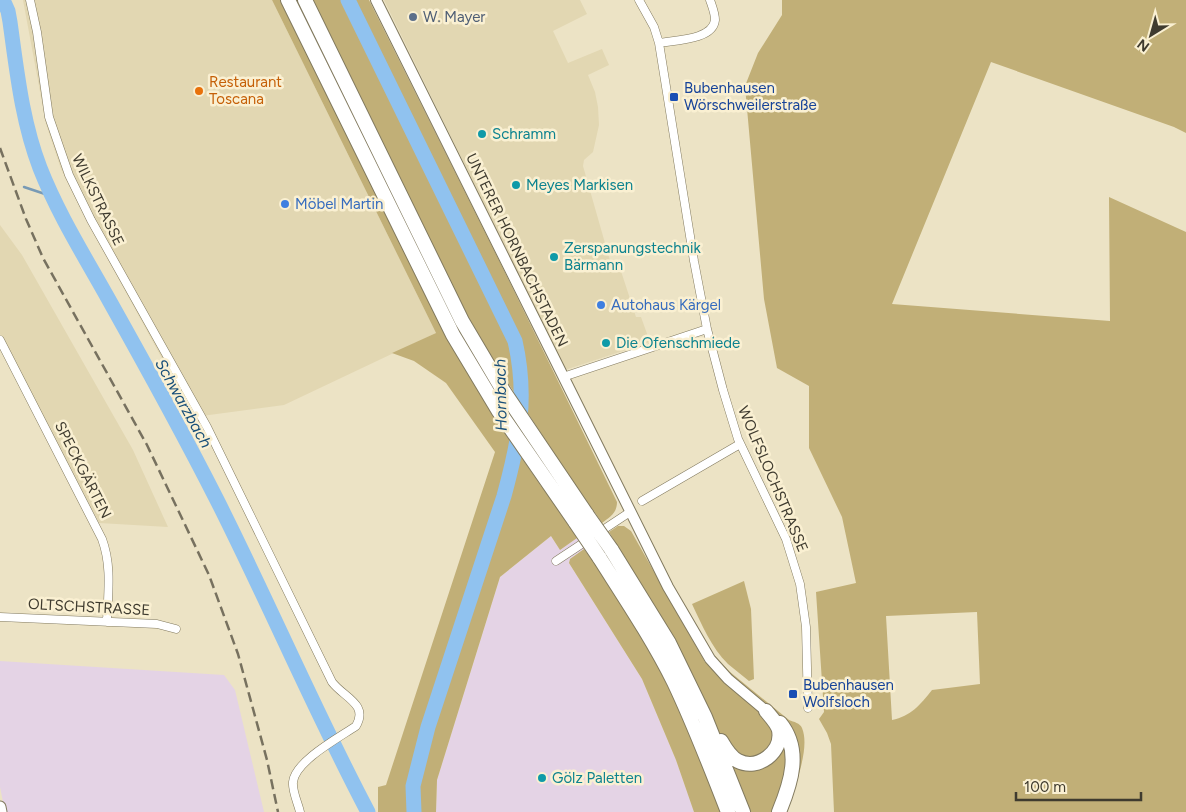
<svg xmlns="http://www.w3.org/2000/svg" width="1186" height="812" viewBox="0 0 1186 812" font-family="Figtree,sans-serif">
<rect width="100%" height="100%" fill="#ece3c5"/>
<path fill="#e2d7b2" d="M23 0H272L436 333 284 405 194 417 87 221 61 169 46 124Z
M384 0H580L587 14 553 31 568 63 602 49 609 65 588 75 595 92 598 107 599 125 593 152 584 160 583 166 611 264 618 262 636 317H641L650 342 565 370Z
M0 225 22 255 133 450 168 527 99 523 0 334Z"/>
<path fill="#e4d3e5" d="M551 536 560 550 577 538 584 549 570 559 569 563 642 679 676 760 694 812H436L437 780 500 577Z
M0 661 224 675 235 690 264 812H5L0 787Z"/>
<path fill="#c1af77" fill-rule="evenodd" d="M272 0H369L496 254 617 502C617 513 610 517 602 523L594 511 570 527 577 538 560 550 551 536 500 577 437 780 436 812H378V787L386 785 495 452 446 383 414 361 392 353 436 333ZM508 383 550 447 541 486 495 418Z
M782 0H1186V133L1174 127 991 62 892 304 1110 321 1109 197 1186 232V812H834L831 744 827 733 819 719 824 712 816 592 856 583 842 517 809 448V386L777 368 764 299 745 86 758 53 782 15ZM977 612 980 684 932 690C920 705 911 716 892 720L886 616Z
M618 526H624L631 531 705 662 715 656 730 672 789 720C794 722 800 723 802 728 811 749 793 792 786 812H694L676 760 642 679 569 563 570 559 584 549 593 561 617 545 609 532Z
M744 581 751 609 754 679 749 681C742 675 735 670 728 664 711 647 702 625 692 604Z"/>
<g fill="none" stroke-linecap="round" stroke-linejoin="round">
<path stroke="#789ab5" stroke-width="2.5" d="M24 187 51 196"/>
<path stroke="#90c2ef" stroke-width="15" d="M3 0 8 11 10 22C17 72 22 121 40 168 58 214 85 257 109 300 146 366 183 433 217 500 269 603 314 710 368 812
M348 0 515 341C528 398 519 441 504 496L428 727 413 786 414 812"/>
<defs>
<path id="minor" d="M30 0 37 32 49 117 69 175 91 220 207 427 332 682C343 697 369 704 356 726 340 737 295 761 293 782 292 791 298 803 300 812
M639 0 654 27 659 43 694 261 707 329 723 390 738 439 786 539 800 584 806 627 808 708
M659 43C675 40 713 40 715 20 715 13 712 6 710 0
M0 340 102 539C112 566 108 593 107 622
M563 377 707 329
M642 501 740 444
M556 561 630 512
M0 617 157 624 176 629"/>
<path id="tertiary" d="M376 0 668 587 710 659 728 679 766 711"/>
<path id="secondary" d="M0 807 1 812"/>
<path id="motorway" d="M288 0 453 335 498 410 576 523
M305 0 462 321 504 392 587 515
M611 549 669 643 705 717 743 812
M599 557C625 598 652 638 674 682 694 724 711 768 728 812
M721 741C725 748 730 757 738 761 758 771 783 752 779 730 777 723 771 717 766 711
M779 812C791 783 802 750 780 723"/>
</defs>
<use href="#minor" stroke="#827a5f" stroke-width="9"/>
<use href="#tertiary" stroke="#827a5f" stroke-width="12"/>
<use href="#secondary" stroke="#827a5f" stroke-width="13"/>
<use href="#motorway" stroke="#827a5f" stroke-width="16"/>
<use href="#minor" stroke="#fff" stroke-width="8"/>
<use href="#tertiary" stroke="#fff" stroke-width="10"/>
<use href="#secondary" stroke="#fff" stroke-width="11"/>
<use href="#motorway" stroke="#fff" stroke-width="14"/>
<path stroke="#77715f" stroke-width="2.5" stroke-dasharray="10 5" stroke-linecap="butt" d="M0 148 26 219 43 258 147 445 209 575 238 654 267 760 278 812"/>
<defs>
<path id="motorway-bridge" d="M587 515 611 549
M576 523 599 557"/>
</defs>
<use href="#motorway-bridge" stroke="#827a5f" stroke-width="16" stroke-linecap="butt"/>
<use href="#motorway-bridge" stroke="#fff" stroke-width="14"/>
</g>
<circle fill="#5c6f8a" stroke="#faf0d2" stroke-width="2" cx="413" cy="17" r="5"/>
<circle fill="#e8710a" stroke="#faf0d2" stroke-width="2" cx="199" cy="91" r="5"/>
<g fill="#1a4fb4" stroke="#faf0d2" stroke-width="2">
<rect x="669" y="92" width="10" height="10" rx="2.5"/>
<rect x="788" y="689" width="10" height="10" rx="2.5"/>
</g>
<g fill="#0f9aa8" stroke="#faf0d2" stroke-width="2">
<circle cx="482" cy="134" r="5"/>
<circle cx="516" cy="185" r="5"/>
<circle cx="554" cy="257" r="5"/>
<circle cx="606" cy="343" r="5"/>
<circle cx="542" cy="778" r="5"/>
</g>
<g fill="#3f7fe0" stroke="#faf0d2" stroke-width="2">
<circle cx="285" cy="204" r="5"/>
<circle cx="601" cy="305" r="5"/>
</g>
<g text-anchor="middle" stroke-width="5" stroke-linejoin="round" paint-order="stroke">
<g font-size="15" fill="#4e5e75" stroke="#faf0d2" text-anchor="start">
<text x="423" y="22">W. Mayer</text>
</g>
<g font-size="15" fill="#c56008" stroke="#faf0d2" text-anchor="start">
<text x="209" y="87">Restaurant<tspan x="209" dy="17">Toscana</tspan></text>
</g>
<g font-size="15" fill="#164399" stroke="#faf0d2" text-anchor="start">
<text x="684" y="93">Bubenhausen<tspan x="684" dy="17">Wörschweilerstraße</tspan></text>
<text x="803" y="690">Bubenhausen<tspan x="803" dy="17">Wolfsloch</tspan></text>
</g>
<g font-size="15" fill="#0d838f" stroke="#faf0d2" text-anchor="start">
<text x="492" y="139">Schramm</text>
<text x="526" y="190">Meyes Markisen</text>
<text x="564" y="253">Zerspanungstechnik<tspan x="564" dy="17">Bärmann</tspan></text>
<text x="616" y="348">Die Ofenschmiede</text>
<text x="552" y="783">Gölz Paletten</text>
</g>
<g font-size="15" fill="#3f3b2f" stroke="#faf0d2">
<text transform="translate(98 200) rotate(64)" y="5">WILKSTRASSE</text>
<text transform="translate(517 250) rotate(64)" y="5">UNTERER HORNBACHSTADEN</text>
<text transform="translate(83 470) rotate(63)" y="5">SPECKGÄRTEN</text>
<text transform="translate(773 479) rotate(67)" y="5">WOLFSLOCHSTRASSE</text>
<text transform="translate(89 607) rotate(3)" y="5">OLTSCHSTRASSE</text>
</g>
<g font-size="15" fill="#366cbe" stroke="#faf0d2" text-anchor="start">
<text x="295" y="209">Möbel Martin</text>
<text x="611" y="310">Autohaus Kärgel</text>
</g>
<g font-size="16" font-style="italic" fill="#194f79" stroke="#faf0d2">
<text transform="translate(500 395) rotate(-91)" y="6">Hornbach</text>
<text transform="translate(184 403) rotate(61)" y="6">Schwarzbach</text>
</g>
</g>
<g transform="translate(1151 35) rotate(217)" stroke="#faf0d2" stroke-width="4" paint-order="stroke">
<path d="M0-4L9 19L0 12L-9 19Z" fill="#3f3b2f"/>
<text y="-8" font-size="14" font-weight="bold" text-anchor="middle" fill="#3f3b2f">N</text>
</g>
<path d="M1016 792v8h125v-8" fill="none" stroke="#3f3b2f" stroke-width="2.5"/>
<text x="1024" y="792" font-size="15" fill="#3f3b2f" stroke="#faf0d2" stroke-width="4" paint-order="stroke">100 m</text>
</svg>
